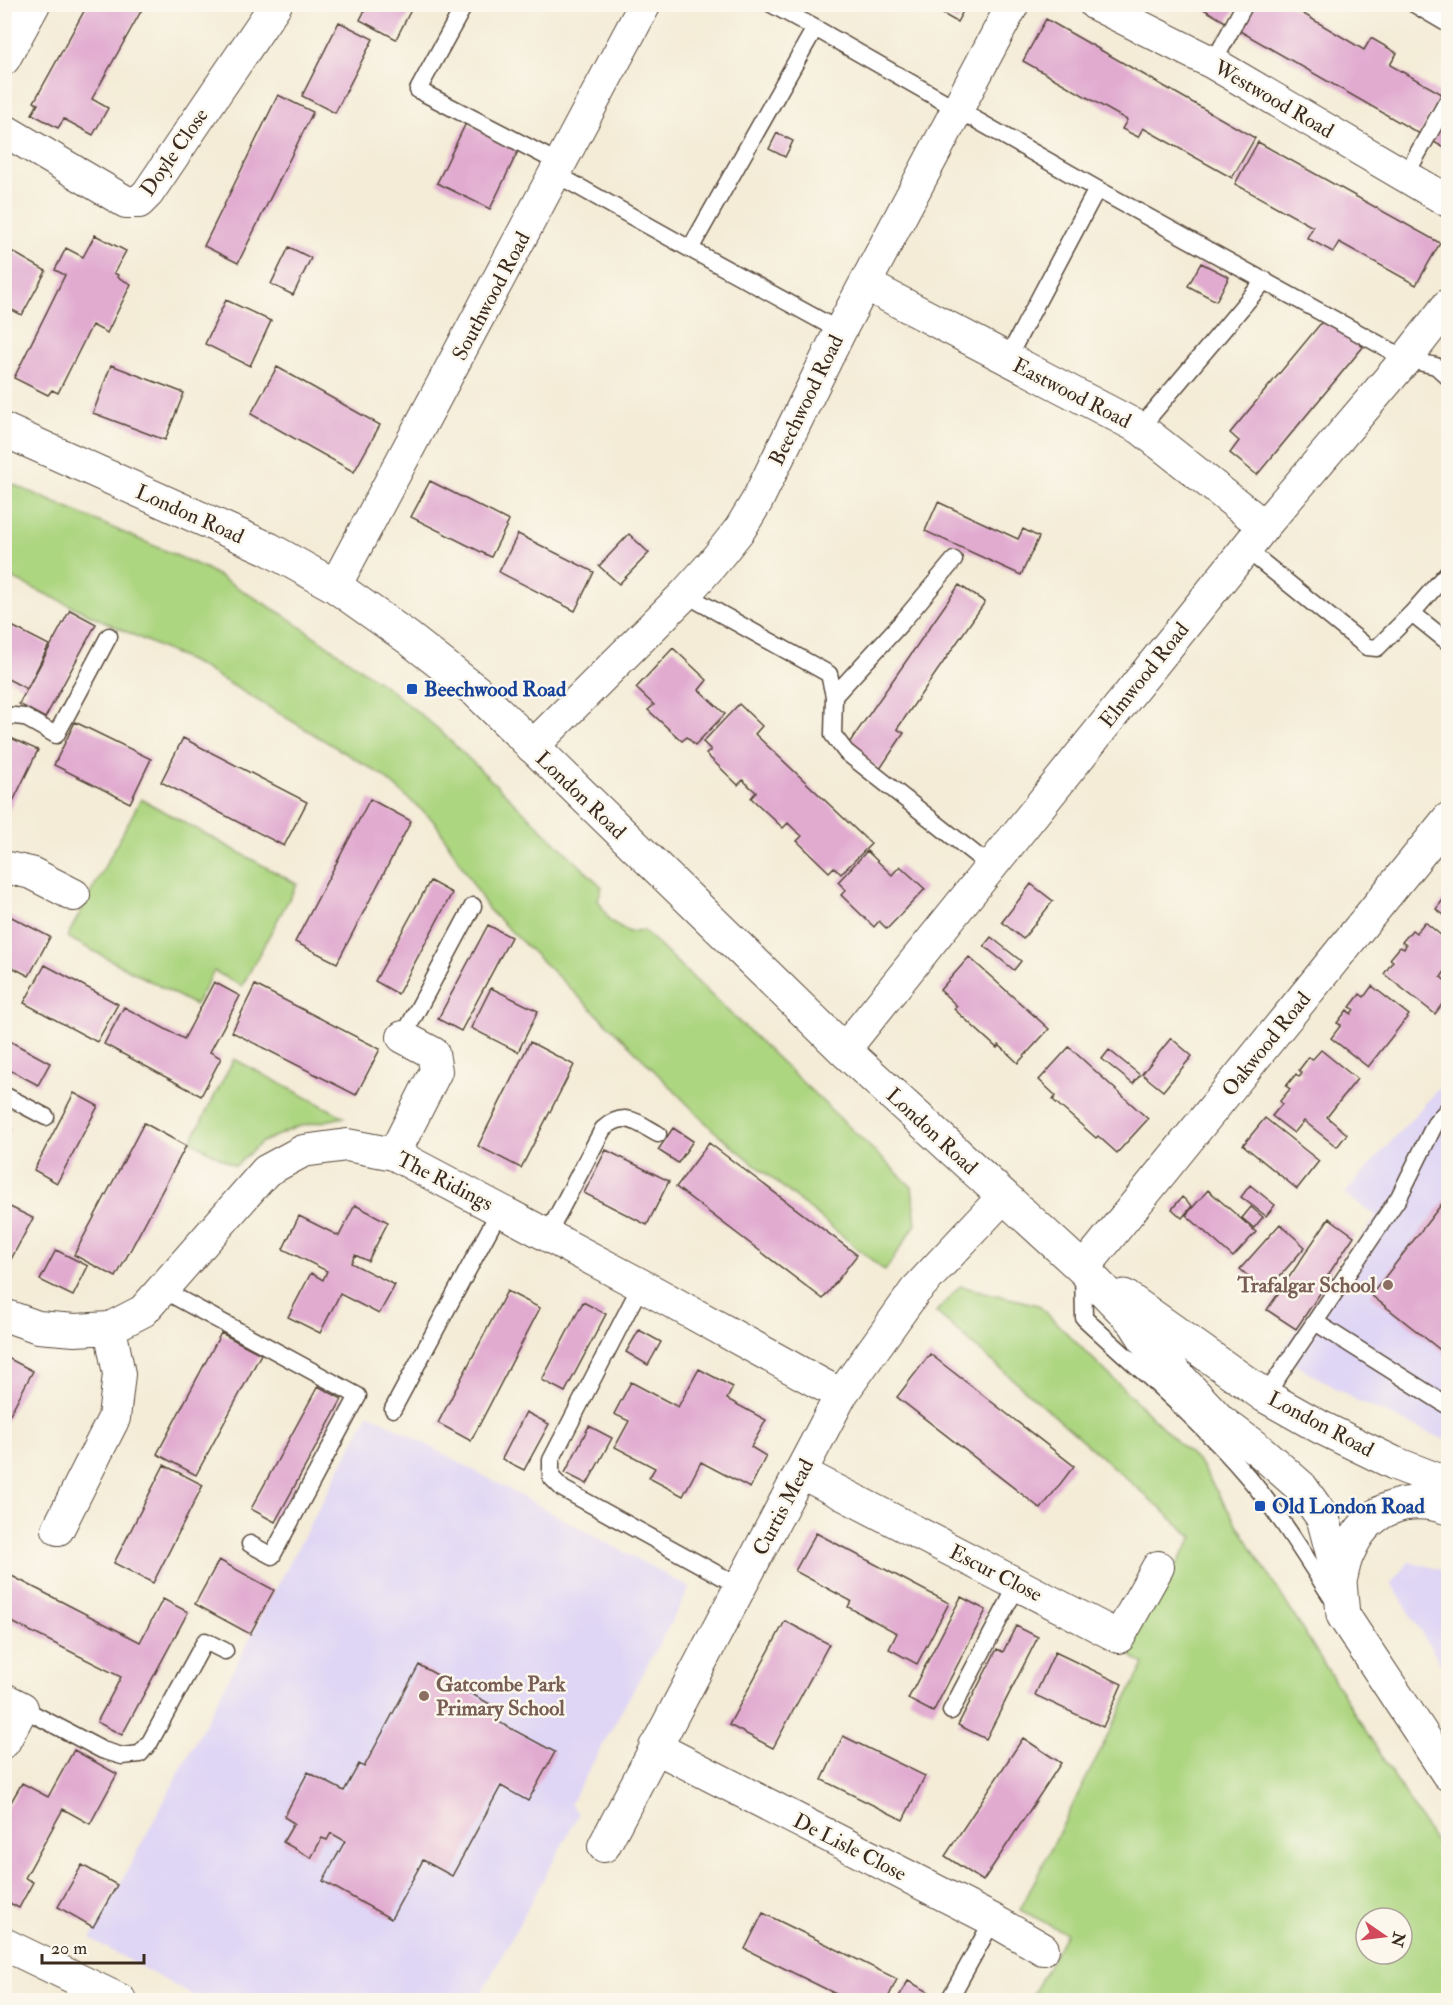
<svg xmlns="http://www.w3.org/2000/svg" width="1453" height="2005" viewBox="0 0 1453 2005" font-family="'IM FELL Double Pica',serif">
<rect width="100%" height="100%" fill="#fbf7ec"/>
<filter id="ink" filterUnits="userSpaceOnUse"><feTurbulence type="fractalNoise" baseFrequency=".0167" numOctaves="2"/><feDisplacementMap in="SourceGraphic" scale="12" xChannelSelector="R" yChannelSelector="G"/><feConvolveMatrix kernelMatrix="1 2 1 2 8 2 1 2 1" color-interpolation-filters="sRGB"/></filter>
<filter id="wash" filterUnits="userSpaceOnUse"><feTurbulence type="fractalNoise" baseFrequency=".008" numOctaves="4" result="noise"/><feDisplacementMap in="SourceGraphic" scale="24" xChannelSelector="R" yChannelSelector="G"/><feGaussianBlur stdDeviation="1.35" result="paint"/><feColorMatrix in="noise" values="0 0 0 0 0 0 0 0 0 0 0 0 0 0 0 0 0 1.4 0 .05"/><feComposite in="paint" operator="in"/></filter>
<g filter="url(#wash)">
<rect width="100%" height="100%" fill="#f4ecd7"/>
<path fill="#dfd5f5" d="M1448 1078V1441L1356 1400 1279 1355 1377 1216 1344 1194Z
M369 1413 690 1588 570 1804 579 1814 478 2000H200L91 1939Z
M1410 1561 1448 1572V1676L1391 1583Z"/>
<path fill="#add681" stroke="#748050" stroke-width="1.5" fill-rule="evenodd" d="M5 481 205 568 285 616 388 688 437 728 602 887 598 900 610 921 629 932 643 930 912 1187 916 1224 885 1271 713 1130 629 1045 489 910 435 822 382 775 200 666 5 575Z
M141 799 297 884 242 986 214 971 195 1005 67 937Z
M234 1059 344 1117 297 1127 262 1142 235 1166 191 1141Z
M960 1286 1038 1305 1199 1463 1448 1863V2000H1030L1066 1933 1020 1910 1144 1664 1124 1652 1193 1537 936 1312ZM1366 1918H1402V1954H1366Z"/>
<g id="blocks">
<path fill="#e1abd0" d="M88 4H145L92 99 108 108 93 135 64 119 58 128 32 114 38 104 34 102Z
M368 4H414L396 39 360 20Z
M925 4H967L957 22Z
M1195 4H1238L1227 23Z
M1252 4H1287L1364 50 1371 38 1397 53 1390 65 1442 94 1420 134 1238 30Z
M1046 19 1255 138 1232 178 1143 128 1138 137 1122 129 1127 120 1023 61Z
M339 22 373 39 335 113 302 96Z
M278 95 313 112 238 263 204 246Z
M1448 112V150L1432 141Z
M466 123 519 149 490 209 437 183Z
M777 133 793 141 785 157 769 149Z
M1258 142 1440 243 1416 285 1339 242 1333 252 1307 238 1313 227 1235 184Z
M95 235 126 251 114 273 118 275 117 277 131 284 107 333 92 325 58 393 52 390 48 395 14 378 65 275 55 270 66 248 83 257Z
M4 247 46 271 22 315 4 306Z
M289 247 311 258 293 295 271 284Z
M1201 263 1229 277 1216 301 1188 286Z
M226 300 271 321 250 366 205 344Z
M1326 317 1363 347 1257 475 1230 453 1239 441 1230 433Z
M111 365 184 393 165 440 93 413Z
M277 367 380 425 354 472 251 414Z
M430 481 509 521 491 557 411 517Z
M938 502 1018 539 1023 529 1039 537 1021 575 925 531Z
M518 534 594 572 575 611 499 572Z
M629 534 649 553 619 584 599 566Z
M959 585 985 602 897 729 904 733 880 769 847 746Z
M70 610 96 624 45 718 19 704Z
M4 622 49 645 27 689 4 677Z
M673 648 707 680 699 690 725 714 695 745 687 737 682 741 648 710 654 705 636 688Z
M739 704 762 726 755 734 871 844 841 874 834 867 829 872 797 841 802 836 795 830 788 823 783 828 751 798 756 792 750 787 743 780 738 785 706 754 711 750 703 742Z
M75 722 151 759 130 803 54 765Z
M4 735 38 750 4 820Z
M183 738 307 802 284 846 161 782Z
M370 799 411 821 337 963 295 942Z
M867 851 892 875 900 866 925 889 887 929 879 921 874 927 841 895 846 890 838 882Z
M430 881 452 893 398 994 375 981Z
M1031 884 1053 901 1023 939 1002 922Z
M1448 886V918L1436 909 1446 896 1443 893Z
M4 913 50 937 29 976 4 963Z
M1425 922 1448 941V967L1441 977 1448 983V996L1435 1014 1384 974 1393 961 1390 959 1400 947 1404 949 1406 945 1402 942 1412 930 1416 933Z
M488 925 511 937 461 1031 438 1019Z
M991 937 1021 961 1014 970 984 946Z
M969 957 1049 1029 1018 1063 999 1045 997 1048 954 1009 957 1006 940 990Z
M45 965 118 1004 97 1042 24 1003Z
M214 982 240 996 210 1052 221 1058 201 1096 104 1044 124 1007 184 1039Z
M255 985 380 1049 356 1095 232 1032Z
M1372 986 1409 1015 1368 1067 1331 1038 1341 1025 1337 1023 1347 1010 1351 1014 1354 1009 1350 1007 1360 994 1364 997Z
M491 988 538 1011 518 1052 471 1028Z
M1171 1038 1192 1056 1163 1091 1142 1074Z
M6 1039 50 1063 38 1085 4 1067Z
M530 1042 574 1065 521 1168 478 1146Z
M1069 1047 1148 1119 1117 1153 1098 1136 1096 1138 1053 1100 1056 1096 1039 1080Z
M1109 1050 1140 1075 1133 1084 1102 1059Z
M1321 1050 1357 1079 1327 1117 1347 1134 1337 1147 1304 1121 1294 1133 1272 1116 1282 1104 1280 1101 1290 1089 1286 1086 1296 1074 1299 1077 1301 1075 1302 1073 1299 1070 1309 1057 1312 1060Z
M74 1093 98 1106 57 1183 34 1170Z
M1265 1118 1319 1161 1297 1189 1243 1145Z
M144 1123 186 1146 116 1277 74 1255Z
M4 1125 11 1129 4 1141Z
M673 1128 693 1141 678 1163 658 1150Z
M709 1143 857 1255 823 1299 676 1187Z
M606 1150 669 1181 647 1225 584 1193Z
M1250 1185 1275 1205 1266 1216 1241 1197Z
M1208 1190 1256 1232 1233 1257 1186 1215Z
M1448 1196V1356L1371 1295Z
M1182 1197 1192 1206 1182 1218 1172 1209Z
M4 1204 33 1218 9 1263 4 1261Z
M355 1205 388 1222 368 1261 355 1255 351 1263 395 1285 379 1314 340 1294 320 1333 288 1317 311 1273 323 1280 327 1271 283 1249 299 1216 339 1236Z
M1251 1207 1263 1217 1254 1228 1242 1218Z
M1329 1218 1354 1236 1328 1275 1331 1277 1296 1329 1267 1310Z
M1280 1224 1305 1247 1266 1292 1240 1269Z
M56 1250 88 1266 73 1296 40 1280Z
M507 1291 540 1308 471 1441 438 1423Z
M583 1302 606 1314 565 1392 542 1380Z
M639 1330 661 1342 648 1365 626 1352Z
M221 1333 261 1354 196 1475 157 1454Z
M930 1354 1074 1466 1041 1509 897 1397Z
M4 1356 33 1371 4 1425Z
M699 1369 733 1387 727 1399 766 1420 751 1447 766 1456 750 1488 701 1462 683 1496 649 1478 655 1468 615 1447 629 1421 614 1414 631 1382 678 1407Z
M318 1386 342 1399 275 1522 251 1509Z
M526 1412 549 1424 524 1470 502 1459Z
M589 1426 612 1438 587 1484 565 1473Z
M164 1465 203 1485 153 1583 114 1563Z
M816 1533 949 1603 917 1664 889 1649 897 1633 848 1607 851 1601 795 1571Z
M219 1560 274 1590 250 1634 195 1604Z
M4 1572 140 1642 163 1599 188 1612 122 1735 97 1722 121 1677 4 1618Z
M961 1597 986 1610 933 1712 908 1699Z
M785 1621 829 1644 773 1748 729 1725Z
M1016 1626 1038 1637 986 1739 958 1725 997 1649 1003 1652Z
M1055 1652 1122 1684 1103 1727 1035 1695Z
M419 1665 501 1710 495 1720 555 1752 528 1801 501 1786 452 1876 423 1860 391 1919 323 1881 345 1841 331 1833 327 1840 322 1838 311 1858 283 1842 294 1823 284 1817 308 1772 344 1791 359 1764 364 1767Z
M843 1736 925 1776 903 1820 822 1780Z
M1023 1738 1061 1763 983 1881 945 1856Z
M74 1750 117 1774 90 1824 63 1809 25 1878 33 1882 19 1908 4 1900V1814L22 1783 48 1797Z
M82 1865 117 1885 93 1927 58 1907Z
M763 1913 897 1979 887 2000H848L745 1949Z
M908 1981 931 1993 927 2000H897Z"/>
</g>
</g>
<g filter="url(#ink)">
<use href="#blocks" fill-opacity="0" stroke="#57473a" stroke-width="1.5"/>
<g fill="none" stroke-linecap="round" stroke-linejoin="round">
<defs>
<path id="service" d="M465 4 418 90 561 164
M771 4 815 28
M1414 4 1448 24
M1213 63 1245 4
M556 174 690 249
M1405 176 1448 100
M840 331 690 249 815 28 1097 189 1406 359 1436 366 1448 377
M1007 359 1097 189
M1140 428 1265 280
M1246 549 1367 647 1377 648 1412 613 1448 572
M685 594 829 674 834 696 833 735 846 752 990 866
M1412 613 1448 642
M834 696 902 622 954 560
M4 715 24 717 56 735 109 636
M403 1037 473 906
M4 1095 46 1117
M547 1235 603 1129C625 1110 636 1122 658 1134
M1083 1271 1084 1318C1140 1370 1199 1419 1248 1477 1281 1516 1308 1561 1336 1604
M641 1285 551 1460V1477L563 1489 741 1587
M163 1290 358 1396 272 1556 250 1544
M1315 1322 1448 1406
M1265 1396 1399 1197 1435 1124 1448 1109
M393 1409 500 1210
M22 1708 102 1750 122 1756 140 1754 150 1742 205 1641 225 1651
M951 1711 1018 1584
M949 2000 993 1920"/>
<path id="minor" d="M1095 4 1213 63 1448 201
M4 59 34 4
M4 130 126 202H139L148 193 276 4
M865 284 1140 428 1264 526
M335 586 645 4
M532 747 685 594 712 564 740 529 757 501 840 331 1013 4
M4 867 31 873 74 895
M844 1050 1264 526 1406 359 1448 305
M394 1154 436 1071 433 1053 403 1037
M1083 1269 1448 819
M4 1315 38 1327 75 1330 110 1328 143 1311 266 1171 303 1151 347 1145 394 1154 641 1285 841 1395
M802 1473 1119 1637 1158 1567
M58 1529 114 1418 119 1374 110 1328
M4 1699 22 1708 4 1742
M655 1747 993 1920 1043 1949
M604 1846 841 1395 915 1291 1003 1197
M4 1944 120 2000"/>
<path id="primary" d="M4 430 269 549 335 586 407 637 476 691 844 1050 1083 1269 1134 1322 1148 1344 1220 1421 1260 1451 1301 1487 1323 1518 1340 1582 1343 1615 1448 1774
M1124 1296 1265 1396 1320 1427 1394 1463 1448 1484
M1340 1582C1342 1572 1344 1560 1349 1551 1367 1509 1406 1494 1448 1508"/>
</defs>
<use href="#service" stroke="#57473a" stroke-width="19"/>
<use href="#minor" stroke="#57473a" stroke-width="34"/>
<use href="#primary" stroke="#57473a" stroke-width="35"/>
<use href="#service" stroke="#fff" stroke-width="16"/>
<use href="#minor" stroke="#fff" stroke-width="32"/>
<use href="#primary" stroke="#fff" stroke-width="33"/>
</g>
</g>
<g fill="#1a4fb4" stroke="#fbf7ec" stroke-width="2">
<rect x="406" y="683" width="12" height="12" rx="3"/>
<rect x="1254" y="1500" width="12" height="12" rx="3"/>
</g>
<g fill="#8d6e63" stroke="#fbf7ec" stroke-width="2">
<circle cx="1388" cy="1285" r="6"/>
<circle cx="424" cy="1696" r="6"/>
</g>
<g text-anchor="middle" stroke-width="5" stroke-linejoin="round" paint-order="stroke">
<g font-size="21" fill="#3b2a1e" stroke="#fbf7ec">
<text transform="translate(1274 99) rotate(30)" y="7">Westwood Road</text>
<text transform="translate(174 152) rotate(-55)" y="7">Doyle Close</text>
<text transform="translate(491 296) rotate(-62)" y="7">Southwood Road</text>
<text transform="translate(1072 393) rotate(27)" y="7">Eastwood Road</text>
<text transform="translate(806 400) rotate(-64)" y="7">Beechwood Road</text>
<text transform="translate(190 514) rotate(24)" y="7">London Road</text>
<text transform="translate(1144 675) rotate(-51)" y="7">Elmwood Road</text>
<text transform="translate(581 795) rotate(44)" y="7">London Road</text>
<text transform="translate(1266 1044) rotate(-51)" y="7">Oakwood Road</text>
<text transform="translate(932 1131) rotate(43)" y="7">London Road</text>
<text transform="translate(445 1181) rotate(27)" y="7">The Ridings</text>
<text transform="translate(1321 1424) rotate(28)" y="7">London Road</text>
<text transform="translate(783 1507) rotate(-62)" y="7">Curtis Mead</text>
<text transform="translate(996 1573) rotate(27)" y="7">Escur Close</text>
<text transform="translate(850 1847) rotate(27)" y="7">De Lisle Close</text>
</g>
<g font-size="21" font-weight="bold" fill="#164399" stroke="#fbf7ec" text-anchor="start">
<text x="424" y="696">Beechwood Road</text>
<text x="1272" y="1513">Old London Road</text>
</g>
<g font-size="21" font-weight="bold" fill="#785e54" stroke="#fbf7ec" text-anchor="end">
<text x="1376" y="1292">Trafalgar School</text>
<text x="436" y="1691" text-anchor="start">Gatcombe Park<tspan x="436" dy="24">Primary School</tspan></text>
</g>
</g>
<rect width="1453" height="2005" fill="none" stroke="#fbf7ec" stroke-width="24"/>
<g transform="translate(1384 1936) rotate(104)"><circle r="28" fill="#fbf7ec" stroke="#aea59a" stroke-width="1.5"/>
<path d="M0-4.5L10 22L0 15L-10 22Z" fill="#d1495b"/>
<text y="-9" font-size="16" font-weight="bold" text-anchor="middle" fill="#3b2a1e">N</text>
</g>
<path d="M42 1954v9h102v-9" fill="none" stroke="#3b2a1e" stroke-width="3"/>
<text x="51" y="1954" font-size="18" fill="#3b2a1e" stroke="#fbf7ec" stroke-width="4.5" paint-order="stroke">20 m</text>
</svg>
